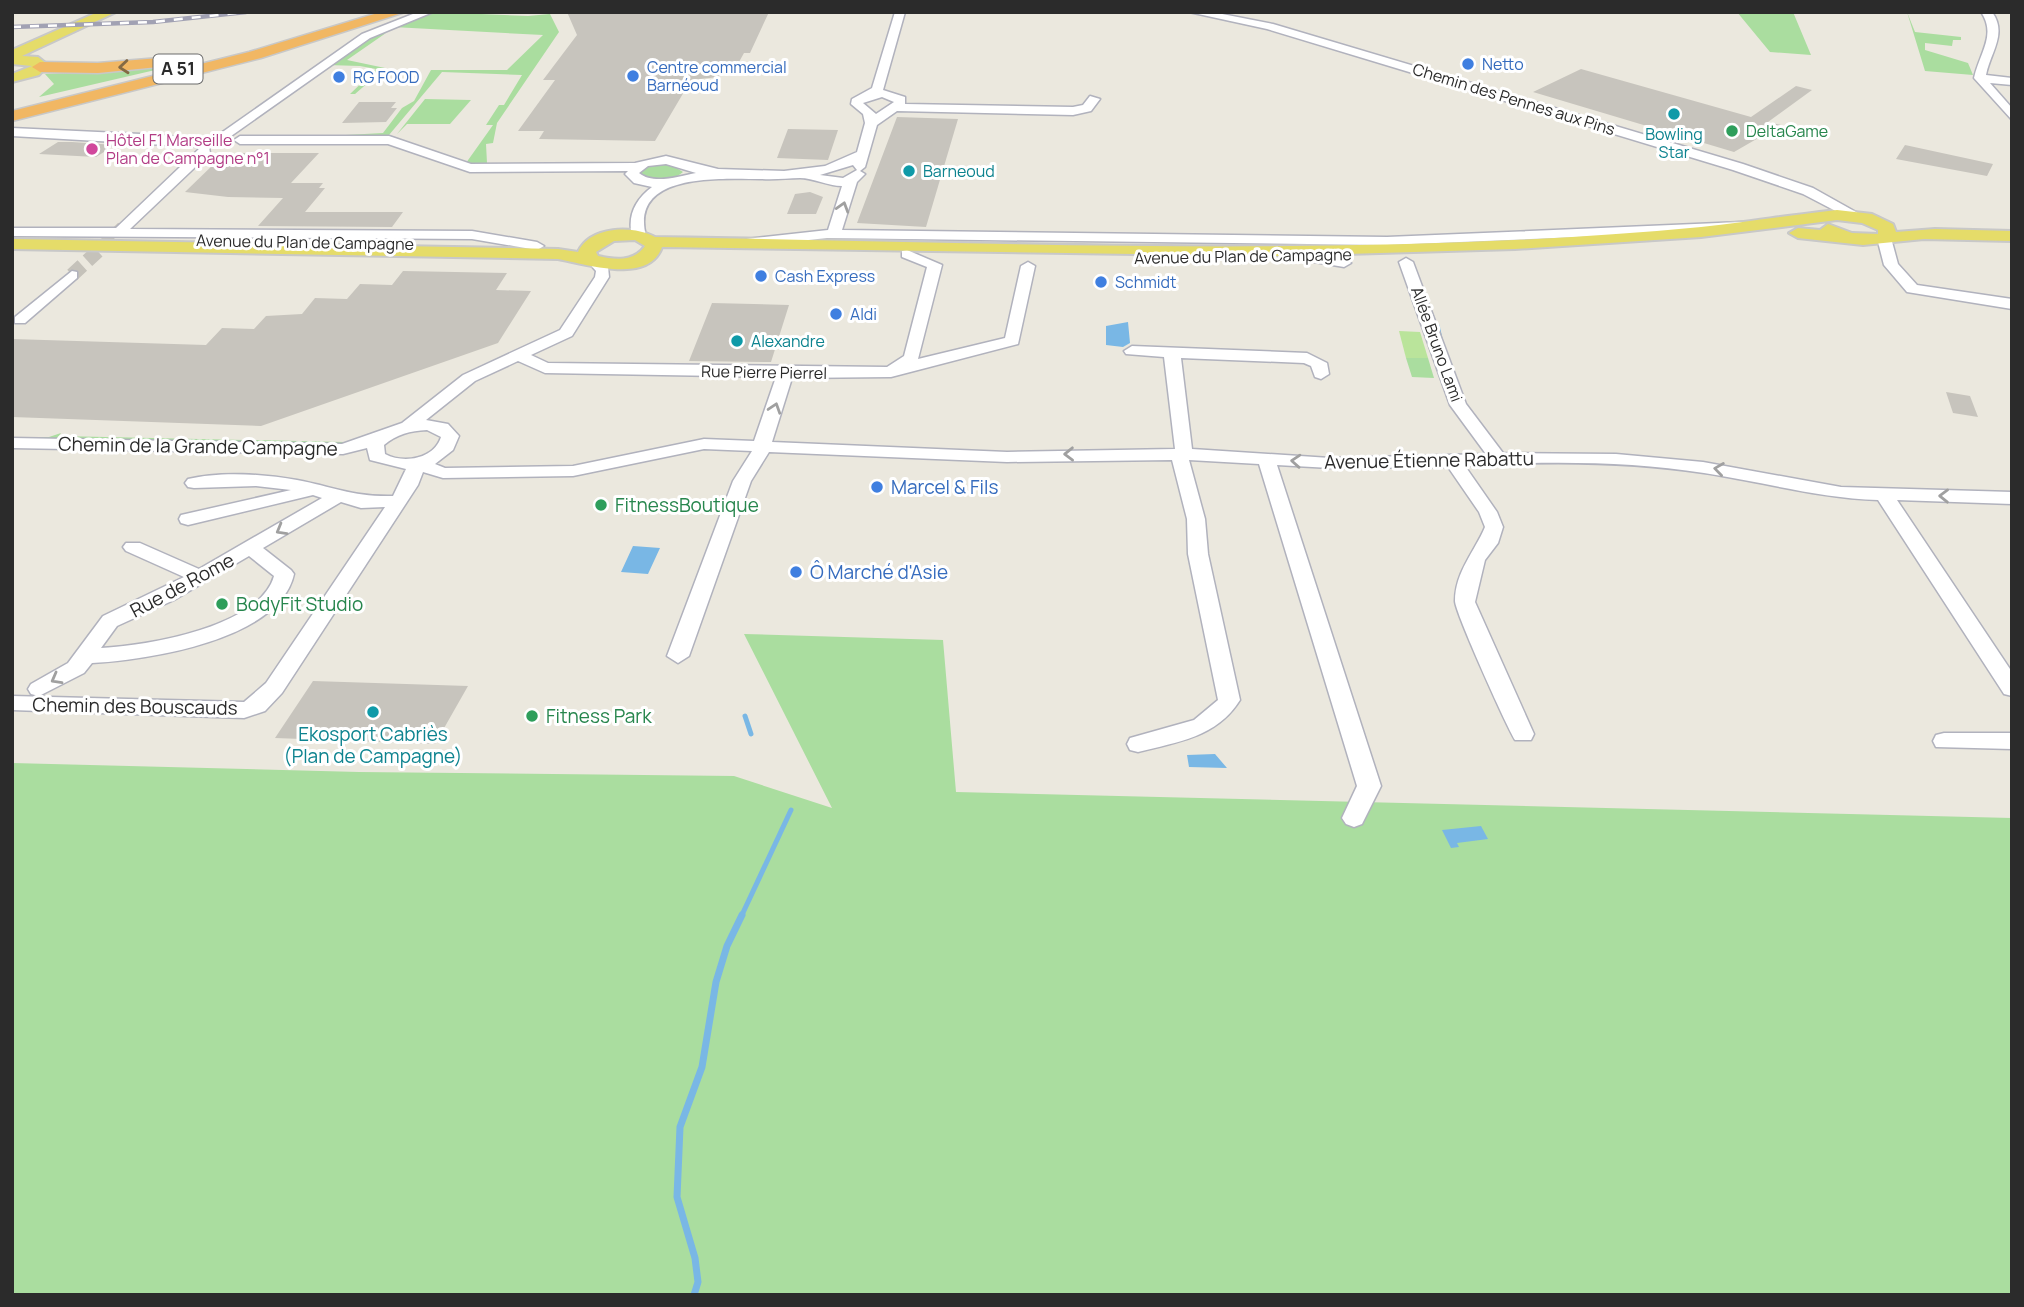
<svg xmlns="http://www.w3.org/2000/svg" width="2024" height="1307" viewBox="0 0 2024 1307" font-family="Manrope,sans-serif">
<rect width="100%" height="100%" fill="#ebe8de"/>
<path fill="#aadd9f" d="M435 12 528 16 550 14 559 32 497 123 493 143 486 144 487 163H466L493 125H486L499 105H504L522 75 442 72 389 135 327 136 383 133 402 108 414 101 431 70H507L543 35 393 27Z
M1737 12H1793L1811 55 1770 52Z
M1907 12 1915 32 1961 37V40H1953L1952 46 1925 43V50L1968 63 1973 75 1925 71Z
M386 33 347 60 385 68 355 94H350L376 69 360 66 327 65 372 37Z
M194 61 39 97 54 84 45 74 123 71Z
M425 99 471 100 450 124H407L397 134Z
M656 164H670L683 172C670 183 653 182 640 174L644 168Z
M1406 358H1428L1434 378 1412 377Z
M61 433 59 436 344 442 338 445 12 438 49 437Z
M744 634 943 640 956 792 2012 818V1295H12V763L359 772 734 776 832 808Z"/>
<path fill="#bae49b" d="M1399 331 1420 332 1428 358H1406Z"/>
<path fill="#79b7e5" d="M1128 322 1130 343 1123 347 1106 345V326Z
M633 546 660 548 648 574 621 572Z
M1215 754 1227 768 1189 767 1187 755Z
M1481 826 1488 839 1457 843 1459 847 1451 848 1442 830Z"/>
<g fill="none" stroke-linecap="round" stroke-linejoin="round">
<path stroke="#79b7e5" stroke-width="3.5" d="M1434 326H1438L1441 340"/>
<path stroke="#79b7e5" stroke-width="5" d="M745 716 751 734
M741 917 791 810"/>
<path stroke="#79b7e5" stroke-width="7" d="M694 1295 698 1282 695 1258 677 1197 680 1127 702 1067 716 982 727 946 742 915"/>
</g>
<path fill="#c7c4bd" d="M567 12H769L750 53H744L739 62H734L731 70 718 77 691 80 655 141 539 139 544 131H518L555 80H543L577 35Z
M1581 69 1751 117 1796 86 1812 90 1768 122 1781 125 1734 152 1533 92Z
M359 102H396L391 108H397L386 122 342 123Z
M897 117 958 119 926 227 857 223Z
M788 129 838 130 828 160 777 158Z
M58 142H72L115 145 96 157 39 154Z
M1905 145 1979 161 1993 164 1987 176 1896 159Z
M236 153H319L291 183H323L319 188H325L305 212H403L392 227 258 226 283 198 228 197 185 192 218 160Z
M810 192 823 197 816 214H787L795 194Z
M403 271 507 273 496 290 531 291 498 343 261 426 12 417V339L206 345 222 328 254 329 266 316 302 314 315 298 347 299 360 284 392 285Z
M712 303 789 305 771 362 689 361Z
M1946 392 1970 396 1978 417 1953 413Z
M313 681 468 686 435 744 275 738Z"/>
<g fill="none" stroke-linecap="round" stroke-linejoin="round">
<path stroke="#c5c2ba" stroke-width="14" stroke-dasharray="14 7" stroke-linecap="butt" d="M72 275 123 228"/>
<defs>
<path id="minor" d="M418 12H433L370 38 224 141 214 138 362 34Z
M895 12H905L883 90 905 97V104L1073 107 1083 105 1090 96 1100 99 1091 111 1073 115 897 111 877 125 865 167 860 171 865 174 857 182 842 230 1387 237 1742 222 1749 226 1742 230 1387 245 827 238 743 247 736 243 738 240 828 230 842 186C828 186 813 178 800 178 788 178 775 180 762 179 724 179 629 171 646 236L639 240 632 236C627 215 636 199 652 187L634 183 625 174 628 171 470 172 388 144H240L234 140 240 136H389L471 164 635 163 666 156 718 169 784 171 825 166 857 152 865 123 863 114 851 104 852 99 872 88ZM882 97 894 102 876 114 863 103ZM666 164 696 173C680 176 653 185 639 173L648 166ZM853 165 857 170 843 178 820 175Z
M1189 12H1212L1273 24 1743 164 1813 188 1863 216 1851 219 1803 194 1733 170 1267 29Z
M1981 12H1992C2008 34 1990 53 1986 75L2012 78V85L1990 83 2012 108V120L1974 78C1979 54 1997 35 1981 12Z
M12 128 162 135 208 141 210 153 130 229 472 231 537 242 544 246 537 250 472 239 12 236V228H116L201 147 12 136Z
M1884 234 1891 238 1898 264 1917 285 2012 299V309L1907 292 1884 265 1877 238Z
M907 250 942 265 918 359 1005 338 1021 266 1028 262 1035 266 1018 344 891 377 792 378 772 442 1007 452 1175 449 1164 357 1126 354 1124 351 1132 346 1307 353 1327 363 1329 374 1321 379 1315 377 1311 366 1304 363 1181 358 1192 449 1330 458 1486 454 1450 405 1399 262 1406 258 1413 262 1466 404 1503 453 1616 454 1703 462 1841 487 2012 492V504L1897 500 2012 672V696L2004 694 1878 500C1819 498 1763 482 1704 473 1626 461 1544 461 1465 466L1497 512 1503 527 1498 543 1485 560 1475 602 1534 734 1531 740H1515C1506 725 1455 612 1455 601 1455 572 1475 551 1485 527L1479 512 1448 467 1330 468 1277 465 1381 786 1362 824 1354 827 1346 824 1342 818 1357 786 1259 464 1189 460 1205 519 1208 554 1240 700C1217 737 1178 742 1138 752L1130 750 1127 744 1130 738 1194 720 1218 700 1188 554 1187 519 1172 460 1007 462 769 452 751 481 689 656 678 663 667 656 733 481 752 451 704 449 573 476 443 478 423 472 418 485 282 693 265 711 244 718 12 710V696L244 702 266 683 385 507 361 508 341 502 263 548 291 570 294 574C280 640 147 660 92 663L84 673 39 696 31 694 28 689 31 684 68 663 103 616 184 577 126 551 123 547 126 543H140L199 569 322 498 313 495 188 525 181 523 179 519 181 515 291 490 256 486 194 488 188 487 185 483 188 479C220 471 264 474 297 480 334 487 353 497 393 496L406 469 370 460 367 448 343 454 12 448V438L342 444 402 423 463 375 560 330 595 277 596 271 588 262 595 258 608 267 609 277 572 336 531 355 548 363 887 367 904 356 927 267 902 257V251ZM518 361 545 373 776 377 754 441 704 439 573 466 445 468 435 464 453 450 459 436 448 424 426 420 475 381ZM427 430 441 437C434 459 404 464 385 454L384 445C397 434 410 431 427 430ZM249 556 274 576C260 627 146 646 101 648L117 626 174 600Z
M1302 252 1344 259 1351 263 1344 267 1297 259V253Z
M72 271 77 272V278L25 323H15V317Z
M1944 733H2012V749L1936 747 1933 741 1936 735Z"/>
<path id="major" d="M98 12H116L22 56 38 57 48 65 39 75 12 82V74L32 66 12 64V50Z
M1837 210 1872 214 1893 224 1896 232 1935 229 2012 231V241L1924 239 1863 245 1798 238 1789 233 1798 228 1820 230 1828 224 1852 233 1878 234V230L1862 223 1837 220 1701 237 1515 249 1278 256 662 247C649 285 585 264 558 259L12 249V239L558 249 578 252C590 226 633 225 655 237 1003 242 1354 260 1701 227 1747 222 1792 215 1837 210ZM635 240 645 246C634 262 615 260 598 256L596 252 614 241Z"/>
<path id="highway" d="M381 12H405L261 58 12 121V111L249 52Z
M172 57 178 59V65L98 73 40 72 32 67 40 62 98 63Z"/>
</defs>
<use href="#minor" stroke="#b1b2bd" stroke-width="3"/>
<use href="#major" stroke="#c8c8c8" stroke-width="4"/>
<use href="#highway" stroke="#c8c8c8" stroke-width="3"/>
<use href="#minor" fill="#fff" fill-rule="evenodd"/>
<use href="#major" fill="#e5dc69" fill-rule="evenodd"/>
<use href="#highway" fill="#f1b763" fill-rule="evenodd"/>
<defs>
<path id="rail" d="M12 27 153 22 246 12"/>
</defs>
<use href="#rail" stroke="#a1a1b3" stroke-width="4.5"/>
<use href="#rail" stroke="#fff" stroke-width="2.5" stroke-dasharray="9" stroke-linecap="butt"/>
</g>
<defs><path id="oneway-chevron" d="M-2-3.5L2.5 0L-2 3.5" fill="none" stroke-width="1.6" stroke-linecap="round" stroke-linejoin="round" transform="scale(1.75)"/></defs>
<use stroke="#846a44" href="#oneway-chevron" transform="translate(124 67) rotate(175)"/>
<g stroke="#a0a0a0">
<use href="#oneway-chevron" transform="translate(843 207) rotate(-73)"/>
<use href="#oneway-chevron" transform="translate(775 408) rotate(-72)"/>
<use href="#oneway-chevron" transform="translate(1069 454) rotate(179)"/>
<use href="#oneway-chevron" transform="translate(1296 461) rotate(-176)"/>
<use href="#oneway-chevron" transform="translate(1719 469) rotate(-172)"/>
<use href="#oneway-chevron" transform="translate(1944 496) rotate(-179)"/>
<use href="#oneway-chevron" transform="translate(281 530) rotate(150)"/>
<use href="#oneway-chevron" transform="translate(56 679) rotate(151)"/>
</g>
<g fill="#3f7fe0" stroke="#fff" stroke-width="2.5">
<circle cx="1468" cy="64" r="7"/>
<circle cx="633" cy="76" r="7"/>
<circle cx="339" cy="77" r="7"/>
<circle cx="761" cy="276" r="7"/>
<circle cx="1101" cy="282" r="7"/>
<circle cx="836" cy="314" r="7"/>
<circle cx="877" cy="487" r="7"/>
<circle cx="796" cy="572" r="7"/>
</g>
<g fill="#0f9aa8" stroke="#fff" stroke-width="2.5">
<circle cx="1674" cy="114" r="7"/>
<circle cx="909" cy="171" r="7"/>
<circle cx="737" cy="341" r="7"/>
<circle cx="373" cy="712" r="7"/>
</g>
<g fill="#2e9e5b" stroke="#fff" stroke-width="2.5">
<circle cx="1732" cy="131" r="7"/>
<circle cx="601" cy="505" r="7"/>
<circle cx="222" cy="604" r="7"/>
<circle cx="532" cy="716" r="7"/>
</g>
<circle fill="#d1479c" stroke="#fff" stroke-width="2.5" cx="92" cy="149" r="7"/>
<g text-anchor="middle" stroke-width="6" stroke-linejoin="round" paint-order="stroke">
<g font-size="16" fill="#366cbe" stroke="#fff" text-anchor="start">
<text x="1482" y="70">Netto</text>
<text x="647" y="73">Centre commercial<tspan x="647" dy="18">Barnéoud</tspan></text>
<text x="353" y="83">RG FOOD</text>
<text x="775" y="282">Cash Express</text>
<text x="1115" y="288">Schmidt</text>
<text x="850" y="320">Aldi</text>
</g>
<g font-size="16" fill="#2b2b2b" stroke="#fff">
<text transform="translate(1514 99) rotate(17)" y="6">Chemin des Pennes aux Pins</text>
<text transform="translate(305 242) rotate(1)" y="6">Avenue du Plan de Campagne</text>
<text transform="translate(1243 256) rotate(-1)" y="6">Avenue du Plan de Campagne</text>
<text transform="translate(1437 344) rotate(70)" y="6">Allée Bruno Lami</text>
<text transform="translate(764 372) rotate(1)" y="6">Rue Pierre Pierrel</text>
</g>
<g font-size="16" fill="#27864d" stroke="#fff" text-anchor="start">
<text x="1746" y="137">DeltaGame</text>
</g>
<g font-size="16" fill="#0d838f" stroke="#fff" text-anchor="start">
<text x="1674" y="140" text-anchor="middle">Bowling<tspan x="1674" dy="18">Star</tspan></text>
<text x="923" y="177">Barneoud</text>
<text x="751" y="347">Alexandre</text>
</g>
<g font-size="16" fill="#b23c85" stroke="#fff" text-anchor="start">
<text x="106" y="146">Hôtel F1 Marseille<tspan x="106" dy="18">Plan de Campagne n°1</tspan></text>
</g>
<rect fill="#fff" stroke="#6b6b6b" stroke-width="2" x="153.5" y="54.5" width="49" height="29" rx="5"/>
<g font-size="18" font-weight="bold" fill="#2b2b2b">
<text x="178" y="75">A 51</text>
</g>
<g font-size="19" fill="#2b2b2b" stroke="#fff">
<text transform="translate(198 446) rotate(1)" y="7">Chemin de la Grande Campagne</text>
<text transform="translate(1429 460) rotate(-1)" y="7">Avenue Étienne Rabattu</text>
<text transform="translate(182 585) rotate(-28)" y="7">Rue de Rome</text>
<text transform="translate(135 706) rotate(1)" y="7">Chemin des Bouscauds</text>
</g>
<g font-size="19" fill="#366cbe" stroke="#fff" text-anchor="start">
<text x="891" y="494">Marcel &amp; Fils</text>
<text x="810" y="579">Ô Marché d'Asie</text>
</g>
<g font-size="19" fill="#27864d" stroke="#fff" text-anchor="start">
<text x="615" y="512">FitnessBoutique</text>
<text x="236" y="611">BodyFit Studio</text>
<text x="546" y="723">Fitness Park</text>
</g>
<g font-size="19" fill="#0d838f" stroke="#fff">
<text x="373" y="741">Ekosport Cabriès<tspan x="373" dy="22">(Plan de Campagne)</tspan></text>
</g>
</g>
<rect width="2024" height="1307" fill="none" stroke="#2b2b2b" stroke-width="28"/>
</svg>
